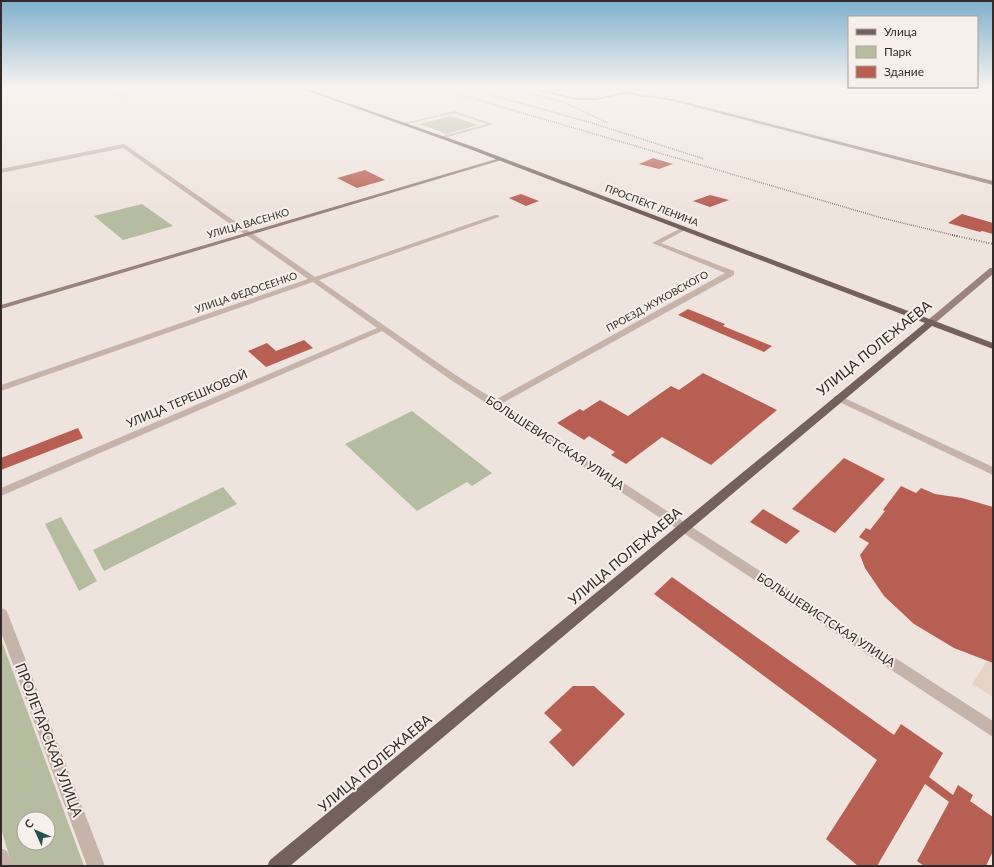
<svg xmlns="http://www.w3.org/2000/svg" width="994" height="867" viewBox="0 0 994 867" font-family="Lato,sans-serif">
<rect width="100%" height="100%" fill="#efe4dd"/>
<path fill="#b6bc9f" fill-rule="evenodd" d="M451 116 478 125 447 134 420 124Z
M142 204 173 226 123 240 94 216Z
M412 411 492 473 472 486 467 482 417 511 345 444Z
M223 487 237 504 104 571 93 550Z
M61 517 97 581 79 591 45 524Z
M1 639 84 866H12L1 828ZM24 819H48V843H24Z"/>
<path fill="#e5d4c6" d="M987 661 993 663V697L972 684Z"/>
<path fill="#b75f53" d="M653 158 673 164 659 169 639 164Z
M365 170 385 180 357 188 337 178Z
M521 194 539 201 526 206 509 198Z
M710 195 714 196 729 200 710 207 693 201Z
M962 214 993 223V234L982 231 980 232 948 223Z
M688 309 725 324 723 326 772 346 764 352 678 315Z
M304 340 313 348 266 367 248 351 267 343 276 351Z
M703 373 777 410 711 465 662 437 626 464 611 455 615 452 589 436 584 440 557 423 580 409 583 411 600 400 628 416 671 386 679 390Z
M78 428 83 438 1 470V458Z
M844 458 885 479 835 533 792 509Z
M901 486 916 493 921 488 935 494 962 498 993 507V663L954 648 914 624 884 596 865 568 860 555 869 543 859 537 866 528 870 530 885 511 883 510Z
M763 509 800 531 786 544 750 522Z
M672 577 894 735 901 724 943 753 929 777 953 795 958 785 973 795 970 801 993 817V851L986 866H924L917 861 949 802 925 784 877 866H858L826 839 877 760 654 594Z
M573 686H594L625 714 573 767 549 742 562 730 544 713Z"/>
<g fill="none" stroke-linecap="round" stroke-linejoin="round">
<path fill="#c6b4ab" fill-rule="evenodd" d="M454 111 494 124 441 139 439 137 487 124 454 113 402 125 400 124Z
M124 144 315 277 495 215H499V217L319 280 454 374 495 400 725 273 652 243 681 228H685V230L661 243 734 271V275L501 404 993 721V737L448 378 382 331 1 496V488L377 328 313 282 1 391V385L308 279 123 148 1 173V169Z
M838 395 993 467V475L835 400 833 398 835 396Z
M1 608 6 610 8 614 105 866H87L1 632Z
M1 848 7 851 13 866H1Z"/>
<path fill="#99837c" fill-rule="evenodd" d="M526 88H531L577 98H595L626 92 673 99 993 181V185L673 101 626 94 595 100H577Z
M500 158 505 159 1 309V305Z
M990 268H993V274L934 324H928V320Z"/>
<path fill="#74615c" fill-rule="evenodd" d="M300 88H305L471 146 993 343V349L932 326 290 866H267L270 860 925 323 467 148Z"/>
<path stroke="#342b29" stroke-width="1.5" stroke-dasharray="0.5 1.5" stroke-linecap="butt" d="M106 88 127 98
M437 88 882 218 957 236
M467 88 592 123 704 159
M511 88 563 102 608 123"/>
<path stroke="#342b29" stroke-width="2" stroke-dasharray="0.5 2" stroke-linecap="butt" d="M952 235 993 244"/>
</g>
<linearGradient id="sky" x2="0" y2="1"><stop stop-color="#7eb0cd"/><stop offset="0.42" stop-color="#f8f3f0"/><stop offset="1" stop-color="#f8f3f0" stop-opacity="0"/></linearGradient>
<rect width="994" height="209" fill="url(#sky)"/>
<g text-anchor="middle" stroke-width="4" stroke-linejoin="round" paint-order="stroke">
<g font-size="10" fill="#342b29" stroke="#f7efe9">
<text transform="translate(652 205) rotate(21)" y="4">ПРОСПЕКТ ЛЕНИНА</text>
<text transform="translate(248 223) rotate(-16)" y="4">УЛИЦА ВАСЕНКО</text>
<text transform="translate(246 292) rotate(-19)" y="4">УЛИЦА ФЕДОСЕЕНКО</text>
<text transform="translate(657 301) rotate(-29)" y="4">ПРОЕЗД ЖУКОВСКОГО</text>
</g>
<g font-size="12" fill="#342b29" stroke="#f7efe9">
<text transform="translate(187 399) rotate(-23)" y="4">УЛИЦА ТЕРЕШКОВОЙ</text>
<text transform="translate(555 443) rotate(33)" y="4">БОЛЬШЕВИСТСКАЯ УЛИЦА</text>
<text transform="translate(826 620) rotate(33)" y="4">БОЛЬШЕВИСТСКАЯ УЛИЦА</text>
</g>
<g font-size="14" fill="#342b29" stroke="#f7efe9">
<text transform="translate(874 348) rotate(-39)" y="5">УЛИЦА ПОЛЕЖАЕВА</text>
<text transform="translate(625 556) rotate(-40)" y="5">УЛИЦА ПОЛЕЖАЕВА</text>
<text transform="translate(49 740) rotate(69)" y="5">ПРОЛЕТАРСКАЯ УЛИЦА</text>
<text transform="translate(375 763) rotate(-40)" y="5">УЛИЦА ПОЛЕЖАЕВА</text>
</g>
</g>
<rect width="994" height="867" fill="none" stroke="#342b29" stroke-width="4"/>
<rect x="848" y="16" width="130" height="72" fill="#f7efe9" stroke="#a9a19c"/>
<rect x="856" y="29" width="20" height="6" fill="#74615c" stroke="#a9a19c"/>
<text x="884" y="36" font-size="12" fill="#342b29">Улица</text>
<rect x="856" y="46" width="20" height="12" fill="#b6bc9f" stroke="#a9a19c"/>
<text x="884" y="56" font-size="12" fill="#342b29">Парк</text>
<rect x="856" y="66" width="20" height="12" fill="#b75f53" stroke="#a9a19c"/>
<text x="884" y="76" font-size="12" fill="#342b29">Здание</text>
<g transform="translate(36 831) rotate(315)"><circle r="19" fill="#f7efe9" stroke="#a9a19c"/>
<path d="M0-3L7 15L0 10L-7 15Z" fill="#24514e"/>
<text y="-6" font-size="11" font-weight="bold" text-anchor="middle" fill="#342b29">С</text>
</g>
</svg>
